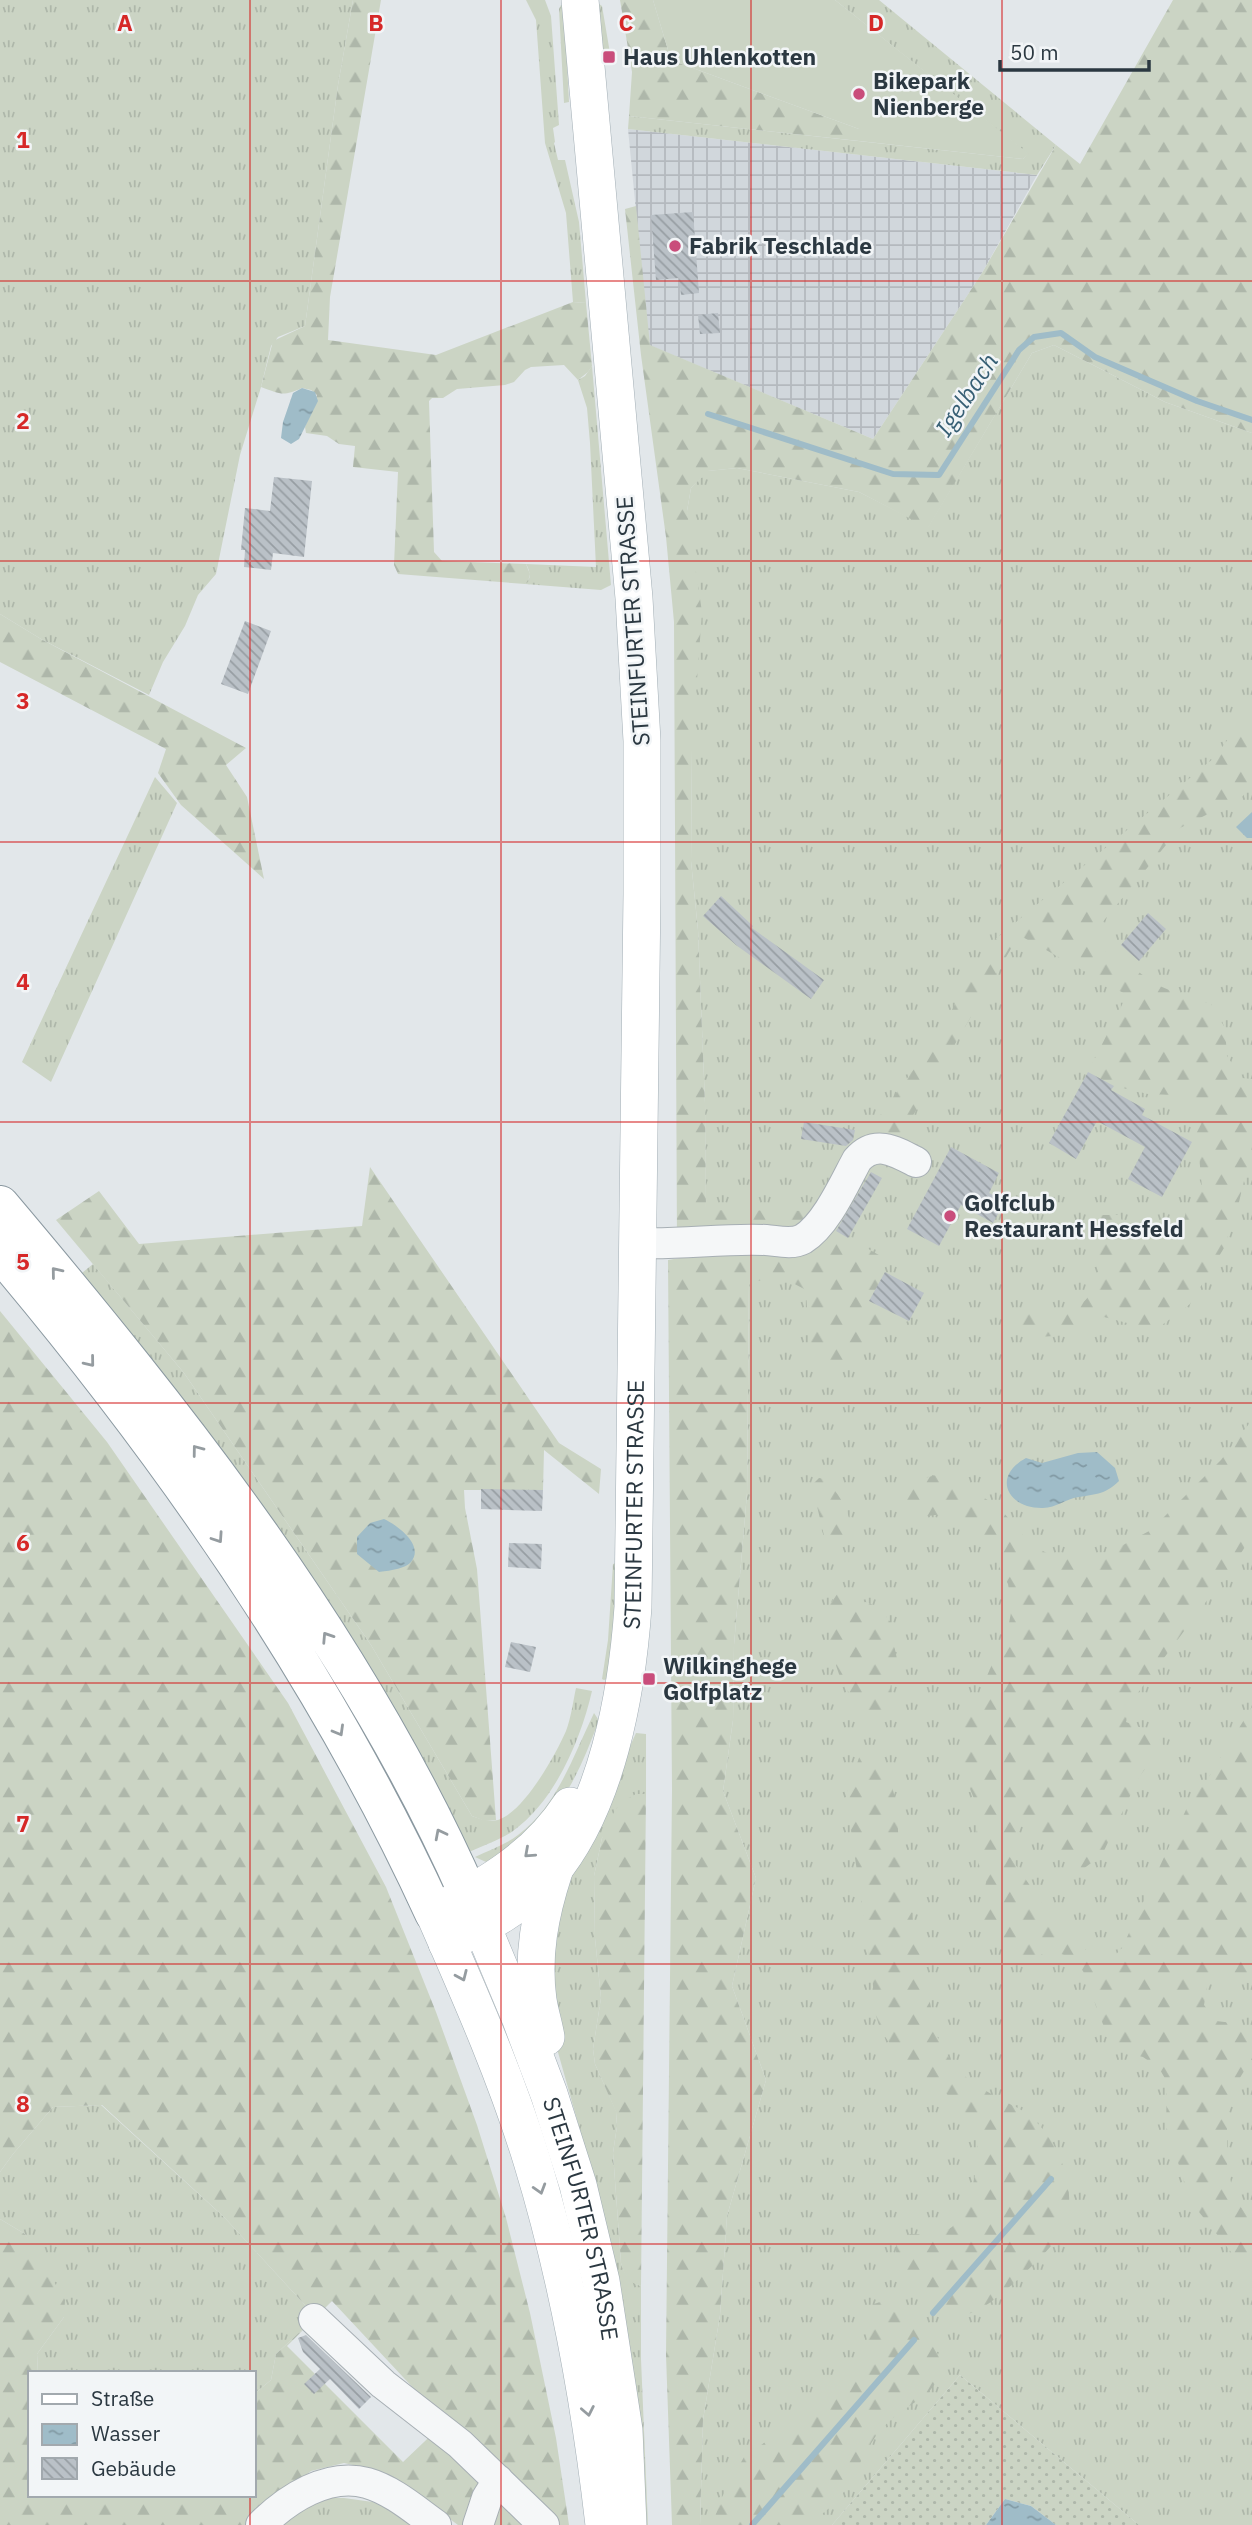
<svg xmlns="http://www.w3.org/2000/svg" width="1252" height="2525" viewBox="0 0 1252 2525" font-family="'IBM Plex Sans',sans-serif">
<defs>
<pattern id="industrial-grid" width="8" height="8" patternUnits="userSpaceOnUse" patternTransform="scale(1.75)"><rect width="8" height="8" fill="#d1d7dc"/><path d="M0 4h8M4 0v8" fill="none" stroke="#b4b9be"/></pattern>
<pattern id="grass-tufts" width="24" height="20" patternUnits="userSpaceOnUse" patternTransform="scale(1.75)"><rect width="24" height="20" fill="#cbd4c4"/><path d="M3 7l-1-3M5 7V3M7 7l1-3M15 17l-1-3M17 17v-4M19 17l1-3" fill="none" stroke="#aeb7aa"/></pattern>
<pattern id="forest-firs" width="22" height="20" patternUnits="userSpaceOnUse" patternTransform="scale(1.75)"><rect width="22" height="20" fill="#cbd4c4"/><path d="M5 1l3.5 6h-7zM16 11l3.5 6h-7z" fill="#aeb7aa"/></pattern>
<pattern id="garden-dots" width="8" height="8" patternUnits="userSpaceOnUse" patternTransform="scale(1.75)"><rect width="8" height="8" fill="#cbd4c4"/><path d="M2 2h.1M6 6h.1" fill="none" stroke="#aeb7aa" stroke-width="1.8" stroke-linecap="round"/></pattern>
<pattern id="water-ripples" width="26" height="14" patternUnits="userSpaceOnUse" patternTransform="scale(1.75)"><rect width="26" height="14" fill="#9fbcc8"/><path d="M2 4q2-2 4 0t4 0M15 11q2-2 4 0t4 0" fill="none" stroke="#829aa4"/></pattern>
<pattern id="building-back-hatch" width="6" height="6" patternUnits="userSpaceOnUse" patternTransform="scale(1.75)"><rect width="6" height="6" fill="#bac1c7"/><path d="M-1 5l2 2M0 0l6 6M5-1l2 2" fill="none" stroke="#979ea3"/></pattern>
</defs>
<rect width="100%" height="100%" fill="#e2e7ea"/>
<path fill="url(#industrial-grid)" d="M628 129 1037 175 982 273 873 439 649 345Z"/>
<path fill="url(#grass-tufts)" d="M0 0H353L338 85 305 326 278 337 271 346 261 387 240 455 216 574 198 595 185 626 163 662 149 695 41 639 0 614Z
M526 0H545L551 16 559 125 553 128 555 142 554 143 558 160H565L579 222 586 303 573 302 566 213 545 143 536 20Z
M835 0H879L1056 145 1037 175 628 129 629 116 1023 159 1028 154Z
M596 2 602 6 611 59 606 58 599 35Z
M561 5 564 6 569 102 564 103 559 9Z
M1054 345 1165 402 1252 433V2525H1139L960 2375 832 2525H700L703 2420 720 2315 727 2216 766 2080 732 1986 756 1878 723 1791 733 1720 734 1645 747 1493 749 1281 706 1254 705 1103 698 930 691 861 692 749 687 511 691 488 707 471 737 468 859 492 928 527 1032 353Z
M592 366 611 585 601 590 525 584C532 579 530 571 526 564L596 567 590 443 587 408 578 380 585 376Z
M155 777 177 803 51 1082 22 1062Z
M93 1264 184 1373 371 1645 472 1816C480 1819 489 1822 498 1820 524 1812 556 1754 566 1731 571 1718 573 1702 576 1688L592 1691C581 1739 555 1801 513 1831 500 1840 484 1845 469 1852L77 1277Z
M616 1563 620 1565 609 1678 604 1680 602 1679 608 1640 613 1564Z
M594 1713 598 1719V1723C585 1757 571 1793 545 1820 530 1836 509 1848 492 1861L486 1862 475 1857C489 1850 505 1845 518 1835 558 1805 573 1756 594 1713Z
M636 1733 646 1734V1794H636L602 1838 594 1876 595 1938 601 1998 593 2049 595 2064 616 2111 617 2126 613 2153 621 2263C624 2273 630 2283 641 2286V2359L648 2525H640L596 2187 552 2031 547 1929Z
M101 2105 224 2217 316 2317 276 2354 271 2380 254 2394V2373H38L37 2354 64 2317 25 2234 0 2219V2172L13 2154 53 2107Z
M320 2498H344L380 2503 427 2525H280Z"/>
<path fill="url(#forest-firs)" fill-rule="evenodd" d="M353 0H381L330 297 328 340 436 355 573 302 586 303 592 366 588 372 578 380 564 365 531 367 525 370 514 382 505 385 457 389 443 398H432L429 401 434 552 442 561 526 564 530 574 528 582 525 584 398 574 394 565 398 472 353 467 355 446 339 444 327 436 306 433 305 427 317 395 311 390 302 388C282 397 281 394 261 387L273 341 305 326 338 85Z
M620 0H653L671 60 859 129V141L629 116 632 72Z
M1173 0H1252V433L1165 402 1054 345 1032 353 928 528 859 492 737 468 708 471 691 488 687 511 702 612 692 749 691 861 698 930 705 1103 706 1210 812 1211 832 1228 884 1258 885 1272 870 1301 909 1321 866 1333 855 1363 810 1359 806 1290 787 1280 749 1281 747 1493 734 1645 733 1720 723 1791 756 1878 732 1986 766 2080 727 2216 720 2315 703 2420 700 2525H672L666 2355 672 1790 668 1260 703 1254 677 1247 674 622 666 537 641 355 625 209 636 206 650 345 873 439 982 273 1056 145 1080 164Z
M0 614 41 639 246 748 226 765 247 797 264 879 181 805 158 773 166 749 0 662Z
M1252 707V783L1242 797 1180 828 1087 941 1125 962 1155 984 1181 995 1211 1004 1225 1028 1227 1056 1242 1078 1252 1079V1147L1239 1202 1224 1248 1190 1304 1162 1325H1135L1104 1317 1082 1334 1039 1337 1016 1330 1015 1313C1056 1316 1097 1315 1099 1264 1100 1248 1094 1230 1092 1215H1120L1128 1241 1182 1228 1187 1207 1202 1188 1199 1155 1192 1142 1201 1124 1195 1109 1174 1095 1148 1094 1114 1086 1088 1072 1127 995 1019 935 891 1153 873 1125 930 1047 992 942 1214 758Z
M370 1167 559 1443 601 1469 599 1494 544 1450 543 1490H464L465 1508 477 1569 496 1820 485 1821 472 1816 371 1645 184 1373 56 1220 99 1191 139 1244 362 1226Z
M0 1311 107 1442 288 1703 386 1887 436 2012 477 2125 506 2218 530 2313 556 2438 569 2525H458L400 2482 375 2470 344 2463 311 2471 245 2525H0V2219L25 2234 65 2300 64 2317 37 2354 38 2373H30V2495H254V2394L271 2380 276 2354 316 2317 224 2217 102 2105 53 2107 13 2154 0 2172ZM332 2301 445 2422 403 2462 287 2346Z
M1252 1420V1536L1232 1567 1131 1702 1126 1722 1157 1734 1163 1745 1139 1777 1102 1855 1079 1872 1024 1819 1008 1854 1054 1920 1104 1967 1122 1948 1191 1799 1205 1783 1252 1707V1984L1222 1975 1207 1987 1204 2005 1216 2021 1233 2023 1252 2031V2058L1238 2081 1227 2118V2163L1234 2197 1252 2223V2282L1247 2280 1231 2252 1191 2202 1166 2126 1167 2082 1159 2068 1143 2057 1127 2053 1107 2035 1083 1971 1070 1957 1052 1951 1026 1960 1009 1953 995 1933 979 1921 986 1882 974 1852 979 1811 966 1779 961 1752V1726L972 1710 1008 1628 1012 1608 1008 1584 988 1545 967 1528 948 1518 935 1515 921 1517 904 1509 902 1491 909 1482 940 1474 959 1481 989 1501 1003 1512 1032 1545 1054 1557 1110 1552 1151 1530 1221 1460Z
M819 1478 825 1479C838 1493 850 1510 851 1530L841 1544H826L812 1485Z
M840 1590 860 1603 866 1602 880 1608 891 1623 896 1636 894 1645 897 1659 891 1679 889 1714 879 1727 865 1721 840 1677 831 1651 828 1607Z
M875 1751 884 1758 897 1805 899 1855 937 2036C954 2073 969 2082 1004 2101 1011 2105 1020 2108 1027 2114 1061 2139 1084 2201 1058 2237 1045 2256 996 2302 975 2312 970 2314 960 2315 955 2313 941 2310 930 2297 921 2288 906 2274 895 2266 896 2245L910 2234 938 2235 952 2227 962 2216 970 2200 979 2154 974 2130 964 2113 944 2091 926 2081 891 2045 881 2031 876 2016 872 1976 846 1795 860 1755Z
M636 1794H646L641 2286C628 2283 624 2274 621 2263L613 2153 617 2126 616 2112 595 2064 593 2049 601 1998 595 1938 594 1876 602 1838 611 1817 621 1802Z
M883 2301 906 2308 930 2338 941 2361V2376L928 2393 894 2417 879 2431 863 2456 853 2481 832 2506 808 2525H712L722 2497 744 2457 818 2405 847 2381 861 2362 867 2349 866 2315 874 2304Z"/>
<path fill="url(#garden-dots)" d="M960 2375 1139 2525H1056L1031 2506 1005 2499 986 2525H832Z"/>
<path fill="#cbd4c4" d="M653 0H835L1029 154 1023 159 859 141V129L671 60Z"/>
<path fill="url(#water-ripples)" d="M302 388 315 392 318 401 299 439 291 444 281 438 283 422 293 393Z
M1252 812V838H1247L1236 827Z
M1097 1452 1115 1468 1119 1481C1106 1494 1097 1494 1079 1497 1067 1498 1056 1508 1043 1508 1008 1509 991 1477 1026 1458L1042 1463 1078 1453Z
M384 1519C397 1525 425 1545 411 1562 405 1569 387 1571 379 1572L357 1554V1537L370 1523Z
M1005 2499 1031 2506 1056 2525H986Z"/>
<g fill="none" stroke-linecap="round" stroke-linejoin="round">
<path stroke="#9fbcc8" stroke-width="6" d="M708 414 893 474 939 475 1019 350 1034 337 1061 333 1095 357 1197 401 1252 420
M933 2313 1051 2179
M752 2525 914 2340"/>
</g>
<path fill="url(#building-back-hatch)" d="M693 212 699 293 681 295 679 278 656 280 651 215Z
M718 313 720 333 700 334 698 315Z
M274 477 312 481 304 557 273 553 271 570 244 567 245 550H241L245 508 270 511Z
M245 621 271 631 248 694 221 684Z
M721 896 753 926 752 928 824 980 811 999 736 945 703 916Z
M1148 913 1166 929 1139 961 1121 945Z
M1088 1072 1114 1086 1111 1090 1145 1109 1142 1115 1192 1142 1162 1197 1128 1179 1145 1147 1097 1121 1076 1159 1049 1143Z
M804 1122 855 1130 853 1140 846 1146 801 1139Z
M951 1147 999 1173 989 1193 1005 1201 993 1223 961 1205 939 1246 907 1229Z
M871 1172 882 1178 848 1238 836 1231Z
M885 1272 924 1293 909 1321 869 1301Z
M481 1489 543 1490 542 1511 481 1509Z
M509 1543 542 1544 541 1569 508 1567Z
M511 1642 536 1647 530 1672 505 1667Z
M306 2335 371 2397 359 2409 330 2379 314 2394 304 2384 320 2369 303 2352 298 2338Z"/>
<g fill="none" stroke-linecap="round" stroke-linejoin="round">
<defs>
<path id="minor" d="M637 1243C681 1245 723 1238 766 1240 778 1241 792 1245 803 1239 826 1225 844 1184 857 1160 875 1139 895 1151 916 1162
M314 2319 383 2384 460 2444 544 2525
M261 2525C287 2499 328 2472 367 2483 392 2490 415 2510 436 2525
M478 2525 487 2498 498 2480"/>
<g id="major">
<path d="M570 1806C537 1857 487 1886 434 1913 470 1995 506 2076 532 2161 568 2279 590 2402 604 2525"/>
<path id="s1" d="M472 1902 520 2017 549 2094 578 2185 601 2281 624 2430 628 2525"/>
<path id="s2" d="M447 1943C484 1925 522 1907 549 1875 607 1807 627 1693 633 1607L642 894V741L634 598 580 0"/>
<path d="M546 2037C544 2025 540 2013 538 2000 532 1955 540 1914 554 1871"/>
</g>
<path id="highway" d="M0 1205C179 1417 357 1641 469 1896
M0 1252C170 1453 324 1673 434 1913"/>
</defs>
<use href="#minor" stroke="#a7afb4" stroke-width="32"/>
<use href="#major" stroke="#a2aeb5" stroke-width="38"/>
<use href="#highway" stroke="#8a98a0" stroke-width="40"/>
<use href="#minor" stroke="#f5f7f8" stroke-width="30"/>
<use href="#major" stroke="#fff" stroke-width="37"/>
<use href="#highway" stroke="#fff" stroke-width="38"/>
</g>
<defs><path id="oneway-chevron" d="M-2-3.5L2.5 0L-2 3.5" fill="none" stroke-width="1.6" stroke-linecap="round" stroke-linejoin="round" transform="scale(1.75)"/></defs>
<g stroke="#959ca0">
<use href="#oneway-chevron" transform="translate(56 1272) rotate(-129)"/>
<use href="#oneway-chevron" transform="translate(90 1362) rotate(51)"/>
<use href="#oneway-chevron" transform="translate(197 1450) rotate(-127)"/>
<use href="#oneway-chevron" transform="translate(218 1538) rotate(56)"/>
<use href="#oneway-chevron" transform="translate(327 1637) rotate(-123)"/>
<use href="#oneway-chevron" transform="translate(339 1731) rotate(60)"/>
<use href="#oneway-chevron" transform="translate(440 1834) rotate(-117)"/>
<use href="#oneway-chevron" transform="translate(529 1853) rotate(138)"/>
<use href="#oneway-chevron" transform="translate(462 1976) rotate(66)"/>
<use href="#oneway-chevron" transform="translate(540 2189) rotate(73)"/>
<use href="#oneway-chevron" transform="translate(588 2411) rotate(79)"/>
</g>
<path fill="none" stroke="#d62828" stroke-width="2" stroke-opacity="0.55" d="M250 0V2373M501 0V2525M751 0V2525M1002 0V2525M0 281H1252M0 561H1252M0 842H1252M0 1122H1252M0 1403H1252M0 1683H1252M0 1964H1252M0 2244H1252M250 2495V2525"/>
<g fill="#c94d7b" stroke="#f2f5f7" stroke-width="2.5">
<rect x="602" y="50" width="14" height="14" rx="3.5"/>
<circle cx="859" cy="94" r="7"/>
<circle cx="675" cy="246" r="7"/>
<circle cx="950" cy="1216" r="7"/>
<rect x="642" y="1672" width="14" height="14" rx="3.5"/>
</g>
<g text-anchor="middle" stroke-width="5" stroke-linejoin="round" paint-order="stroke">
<g font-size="23" font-weight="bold" fill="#2b3841" stroke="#f2f5f7" text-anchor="start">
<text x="623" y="65">Haus Uhlenkotten</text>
<text x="873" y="89">Bikepark<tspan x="873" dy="26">Nienberge</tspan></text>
<text x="689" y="254">Fabrik Teschlade</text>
<text x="964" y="1211">Golfclub<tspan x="964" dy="26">Restaurant Hessfeld</tspan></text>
<text x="663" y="1674">Wilkinghege<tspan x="663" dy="26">Golfplatz</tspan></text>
</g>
<g font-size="23" fill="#2b3841" stroke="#f2f5f7">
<text transform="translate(633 621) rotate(-94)" y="8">STEINFURTER STRASSE</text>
<text dy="8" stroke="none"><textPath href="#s2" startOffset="511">STEINFURTER STRASSE</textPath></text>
<text dy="8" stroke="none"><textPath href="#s1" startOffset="336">STEINFURTER STRASSE</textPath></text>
</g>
<g font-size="24" font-style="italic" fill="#375f74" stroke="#f2f5f7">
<text transform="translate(967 395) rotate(-57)" y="8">Igelbach</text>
</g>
</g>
<g font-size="23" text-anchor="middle" font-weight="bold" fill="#d62828" stroke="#f2f5f7" stroke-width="5" stroke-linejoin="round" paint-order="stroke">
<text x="125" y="31">A</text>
<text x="376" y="31">B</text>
<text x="626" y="31">C</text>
<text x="876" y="31">D</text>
<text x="23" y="148">1</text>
<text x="23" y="429">2</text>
<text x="23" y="709">3</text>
<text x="23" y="990">4</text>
<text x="23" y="1270">5</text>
<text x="23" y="1551">6</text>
<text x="23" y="1832">7</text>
<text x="23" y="2112">8</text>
</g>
<rect x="28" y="2371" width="228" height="126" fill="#f2f5f7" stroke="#a2a9ae" stroke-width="2"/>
<rect x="42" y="2394" width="35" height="10" fill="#ffffff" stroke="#a2a9ae" stroke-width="2"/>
<text x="91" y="2406" font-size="21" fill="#2b3841">Straße</text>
<rect x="42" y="2424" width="35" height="21" fill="url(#water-ripples)" stroke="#a2a9ae" stroke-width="2"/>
<text x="91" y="2441" font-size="21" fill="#2b3841">Wasser</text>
<rect x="42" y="2458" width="35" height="21" fill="url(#building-back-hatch)" stroke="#a2a9ae" stroke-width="2"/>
<text x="91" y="2476" font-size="21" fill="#2b3841">Gebäude</text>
<path d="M1000 60v10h149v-10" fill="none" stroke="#2b3841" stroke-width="3.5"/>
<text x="1010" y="60" font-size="21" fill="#2b3841" stroke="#f2f5f7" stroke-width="5" paint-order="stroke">50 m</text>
</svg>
